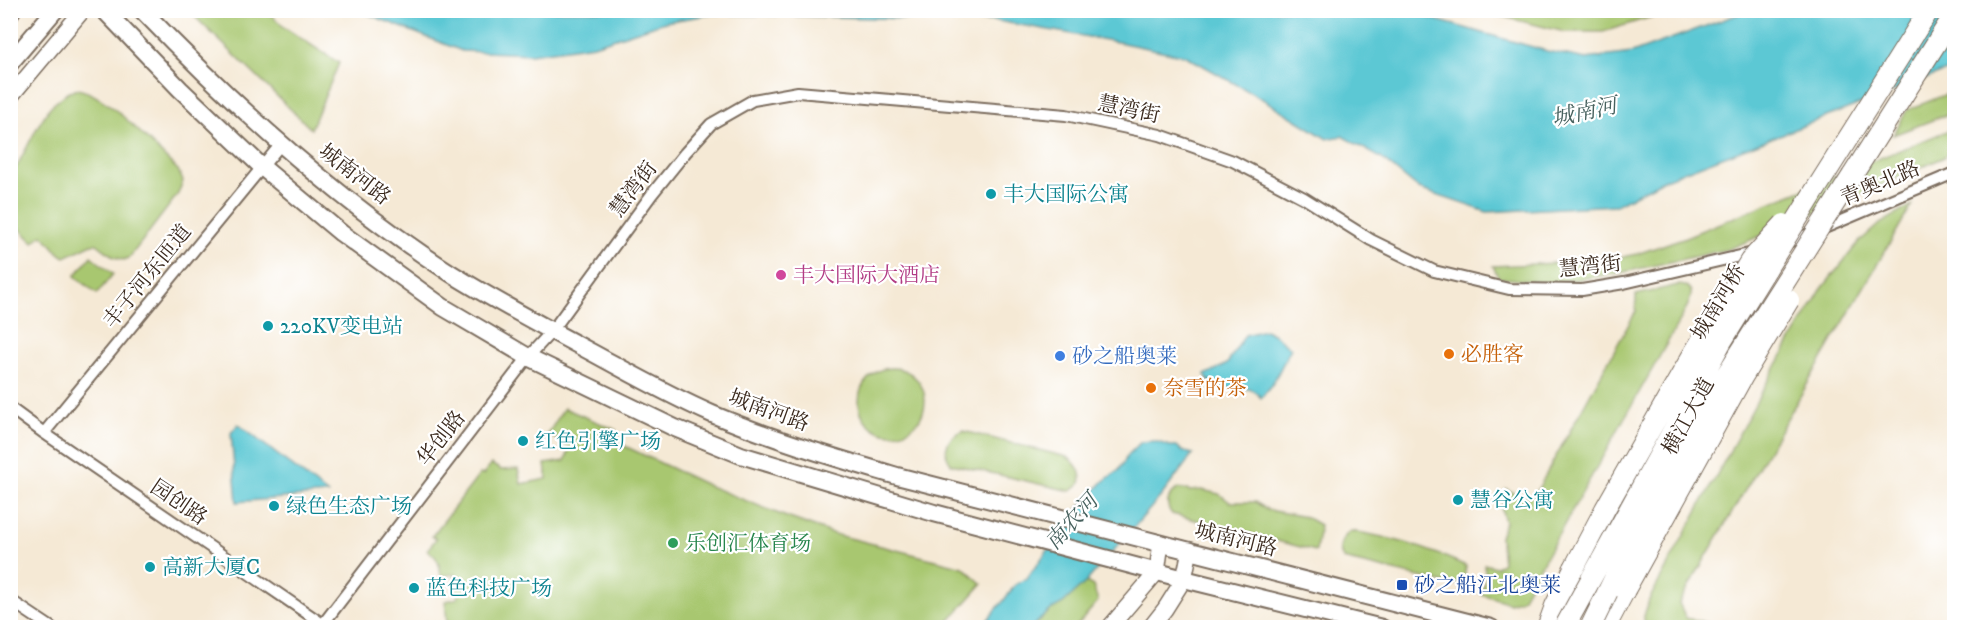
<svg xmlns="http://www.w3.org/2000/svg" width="1965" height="638" viewBox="0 0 1965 638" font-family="'IM FELL DW Pica','Noto Serif SC',serif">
<rect width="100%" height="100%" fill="#fff"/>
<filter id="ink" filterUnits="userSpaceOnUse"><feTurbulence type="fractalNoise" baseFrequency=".0167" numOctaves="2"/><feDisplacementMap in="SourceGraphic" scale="12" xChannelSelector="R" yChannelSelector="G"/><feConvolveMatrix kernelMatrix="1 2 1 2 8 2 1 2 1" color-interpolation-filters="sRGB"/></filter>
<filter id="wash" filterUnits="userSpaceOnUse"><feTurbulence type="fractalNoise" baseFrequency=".008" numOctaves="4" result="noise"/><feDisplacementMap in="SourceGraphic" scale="24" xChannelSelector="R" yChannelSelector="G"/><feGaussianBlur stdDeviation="1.35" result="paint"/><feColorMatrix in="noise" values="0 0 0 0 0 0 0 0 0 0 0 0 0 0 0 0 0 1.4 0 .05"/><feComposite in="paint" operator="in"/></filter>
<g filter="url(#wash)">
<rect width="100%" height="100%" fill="#f5e9d5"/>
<path fill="#a8c76f" stroke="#727846" stroke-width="1.5" d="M189 11H267L285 28 339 63 311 129Z
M1671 11 1603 32H1565L1480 11Z
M77 89C109 94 154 148 178 170L183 181 178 194 130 257 124 260 114 257 97 244H92L65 257C55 252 51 242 42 235L33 242 17 226 11 234V174L17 166 38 126 50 107 67 93Z
M1954 91V112L1893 135 1907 110Z
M1954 128V150L1942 158 1864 193 1729 249 1620 273 1553 283 1499 278 1493 266 1603 261 1637 254 1683 238Z
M1912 205 1679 603 1686 618 1726 627H1644V616L1649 600 1773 371 1821 290 1858 243 1878 225Z
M91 256 113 274 97 294 75 276Z
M1678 285C1700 286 1689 303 1683 315L1522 599 1510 603 1481 594 1486 576 1484 564 1496 567 1503 562 1500 537 1505 522 1501 507 1506 489 1521 497 1534 496 1636 311V295Z
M859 401a33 33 0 1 1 66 0a33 33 0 1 1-66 0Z
M564 408 616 430 612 440 707 485 784 516 834 534 963 567 982 584 944 627H442L447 621 445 601 458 598 454 574 441 576C439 563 439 558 427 550L436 539 432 536 480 474 483 475 491 464 501 470 518 469 521 484 547 479 545 464 565 461 570 448 548 434Z
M963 431 1067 457C1075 462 1085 474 1079 485 1078 486 1071 491 1070 491L951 464C941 451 948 436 963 431Z
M1179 488 1190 491 1202 490 1219 494 1230 502H1255L1268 510 1306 517 1320 525 1316 551 1172 514C1164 504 1168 495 1179 488Z
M1351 531C1390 537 1430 549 1466 566L1464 579 1453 585 1343 559C1337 547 1341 538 1351 531Z
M1086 582 1093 586 1098 601 1076 627 1031 628 1052 609 1063 603Z"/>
<path fill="#5cc8d4" stroke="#4c7979" stroke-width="1.5" d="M1401 10 1547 51 1586 59 1632 53 1747 11 1954 10V68L1665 179 1616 205 1487 212 1419 189 1381 158 1342 136 1327 139 1266 101 1186 56 1123 43 997 21 713 14 665 22 594 45 531 54 462 51 360 11Z
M1265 330 1273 334 1291 348 1272 385 1261 398C1259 396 1257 393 1254 391 1235 381 1220 400 1205 375L1227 364 1245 335Z
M238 424 328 494 237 502 231 433Z
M1154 441 1170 446H1177L1182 451 1193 454 1162 495 1086 582 1063 603 1052 609 1031 627 981 628 1004 600 1015 585 1027 578 1086 499 1105 480 1119 470 1128 455 1141 442Z"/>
</g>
<g filter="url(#ink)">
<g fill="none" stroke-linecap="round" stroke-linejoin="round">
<defs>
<path id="street" d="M1786 243 1822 229 1954 173
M10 408 44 433 327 627
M44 433 281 144
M10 600 52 628
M320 628 528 357 552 331 652 194 685 153 711 124 753 100 798 92 1066 115 1160 135 1233 161 1304 198 1371 240 1434 271 1509 289 1582 290 1624 283 1753 253"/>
<path id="secondary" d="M10 97 83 10
M1571 596 1661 430
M1109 628 1157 572 1161 543
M1150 628 1165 609 1184 579 1190 550"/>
<path id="primary" d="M104 10 180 89 262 167 341 233 443 307 528 357 675 428 741 455 934 513 1184 579 1382 628
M142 10C236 108 338 201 452 274 497 302 544 327 591 352 630 373 670 396 712 414 772 439 835 458 897 476L1491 628
M10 13 12 10
M10 63 55 10"/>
<path id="highway" d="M1852 176 1954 15
M1816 189 1929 10
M1547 628 1555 606 1574 568
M1605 628 1625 590"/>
</defs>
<use href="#street" stroke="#7c6d5e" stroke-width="14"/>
<use href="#secondary" stroke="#7c6d5e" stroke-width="18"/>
<use href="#primary" stroke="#7c6d5e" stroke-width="20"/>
<use href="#highway" stroke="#7c6d5e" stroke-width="22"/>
<use href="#street" stroke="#fff" stroke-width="10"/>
<use href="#secondary" stroke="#fff" stroke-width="15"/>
<use href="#primary" stroke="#fff" stroke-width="16"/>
<use href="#highway" stroke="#fff" stroke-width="20"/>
<defs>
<path id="highway-bridge" d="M1574 568 1605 509 1692 356 1750 261 1784 224
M1625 590 1743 376 1789 300
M1564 628 1722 341 1816 189
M1590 628 1633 540 1700 416 1852 176"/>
</defs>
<use href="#highway-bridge" stroke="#7c6d5e" stroke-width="22" stroke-linecap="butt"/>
<use href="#highway-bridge" stroke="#fff" stroke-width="20"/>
</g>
</g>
<g fill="#0f9aa8" stroke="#fff" stroke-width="2">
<circle cx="991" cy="194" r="6"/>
<circle cx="268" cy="326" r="6"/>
<circle cx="523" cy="441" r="6"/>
<circle cx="1458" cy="500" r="6"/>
<circle cx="274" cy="506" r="6"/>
<circle cx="150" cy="567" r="6"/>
<circle cx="414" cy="588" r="6"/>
</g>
<circle fill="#d1479c" stroke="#fff" stroke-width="2" cx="781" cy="275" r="6"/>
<g fill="#e8710a" stroke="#fff" stroke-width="2">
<circle cx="1449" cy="354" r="6"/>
<circle cx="1151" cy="388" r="6"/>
</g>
<circle fill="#3f7fe0" stroke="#fff" stroke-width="2" cx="1060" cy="356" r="6"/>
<circle fill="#2e9e5b" stroke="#fff" stroke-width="2" cx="673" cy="543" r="6"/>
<rect fill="#1a4fb4" stroke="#fff" stroke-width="2" x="1396" y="579" width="12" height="12" rx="3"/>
<g text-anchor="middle" stroke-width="4.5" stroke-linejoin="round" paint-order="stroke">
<g font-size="21" fill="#3b2a1e" stroke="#fff">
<text transform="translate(1129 109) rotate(12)" y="7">慧湾街</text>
<text transform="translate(355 174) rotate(38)" y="7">城南河路</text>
<text transform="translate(1880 183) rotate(-23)" y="7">青奥北路</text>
<text transform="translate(633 189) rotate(-53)" y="7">慧湾街</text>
<text transform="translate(1590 266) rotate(-6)" y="7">慧湾街</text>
<text transform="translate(147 276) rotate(-51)" y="7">丰子河东匝道</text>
<text transform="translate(1718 302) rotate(-59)" y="7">城南河桥</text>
<text transform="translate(769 410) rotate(20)" y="7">城南河路</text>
<text transform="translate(1688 416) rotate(-61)" y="7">横江大道</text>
<text transform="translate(441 438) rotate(-52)" y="7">华创路</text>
<text transform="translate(179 502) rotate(34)" y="7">园创路</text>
<text transform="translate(1236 539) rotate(14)" y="7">城南河路</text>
</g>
<g font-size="21" fill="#0d838f" stroke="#fff" text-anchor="start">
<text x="1003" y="201">丰大国际公寓</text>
<text x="280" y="333">220KV变电站</text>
<text x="535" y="448">红色引擎广场</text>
<text x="1470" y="507">慧谷公寓</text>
<text x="286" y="513">绿色生态广场</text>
<text x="162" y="574">高新大厦C</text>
<text x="426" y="595">蓝色科技广场</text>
</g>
<g font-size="21" fill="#b23c85" stroke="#fff" text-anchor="start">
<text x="793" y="282">丰大国际大酒店</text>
</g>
<g font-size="21" fill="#c56008" stroke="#fff" text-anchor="start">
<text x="1461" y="361">必胜客</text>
<text x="1163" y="395">奈雪的茶</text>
</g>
<g font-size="21" fill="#366cbe" stroke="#fff" text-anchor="start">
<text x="1072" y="363">砂之船奥莱</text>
</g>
<g font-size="21" fill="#27864d" stroke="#fff" text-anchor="start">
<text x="685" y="550">乐创汇体育场</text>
</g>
<g font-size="21" fill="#164399" stroke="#fff" text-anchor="start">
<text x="1414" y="592">砂之船江北奥莱</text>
</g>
<g font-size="22" font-style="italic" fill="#47615e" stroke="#fff">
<text transform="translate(1584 111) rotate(-12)" y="8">城南河</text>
<text transform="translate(1071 521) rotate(-48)" y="8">南农河</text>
</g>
</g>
<rect width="1965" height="638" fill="none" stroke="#fff" stroke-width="36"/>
</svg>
